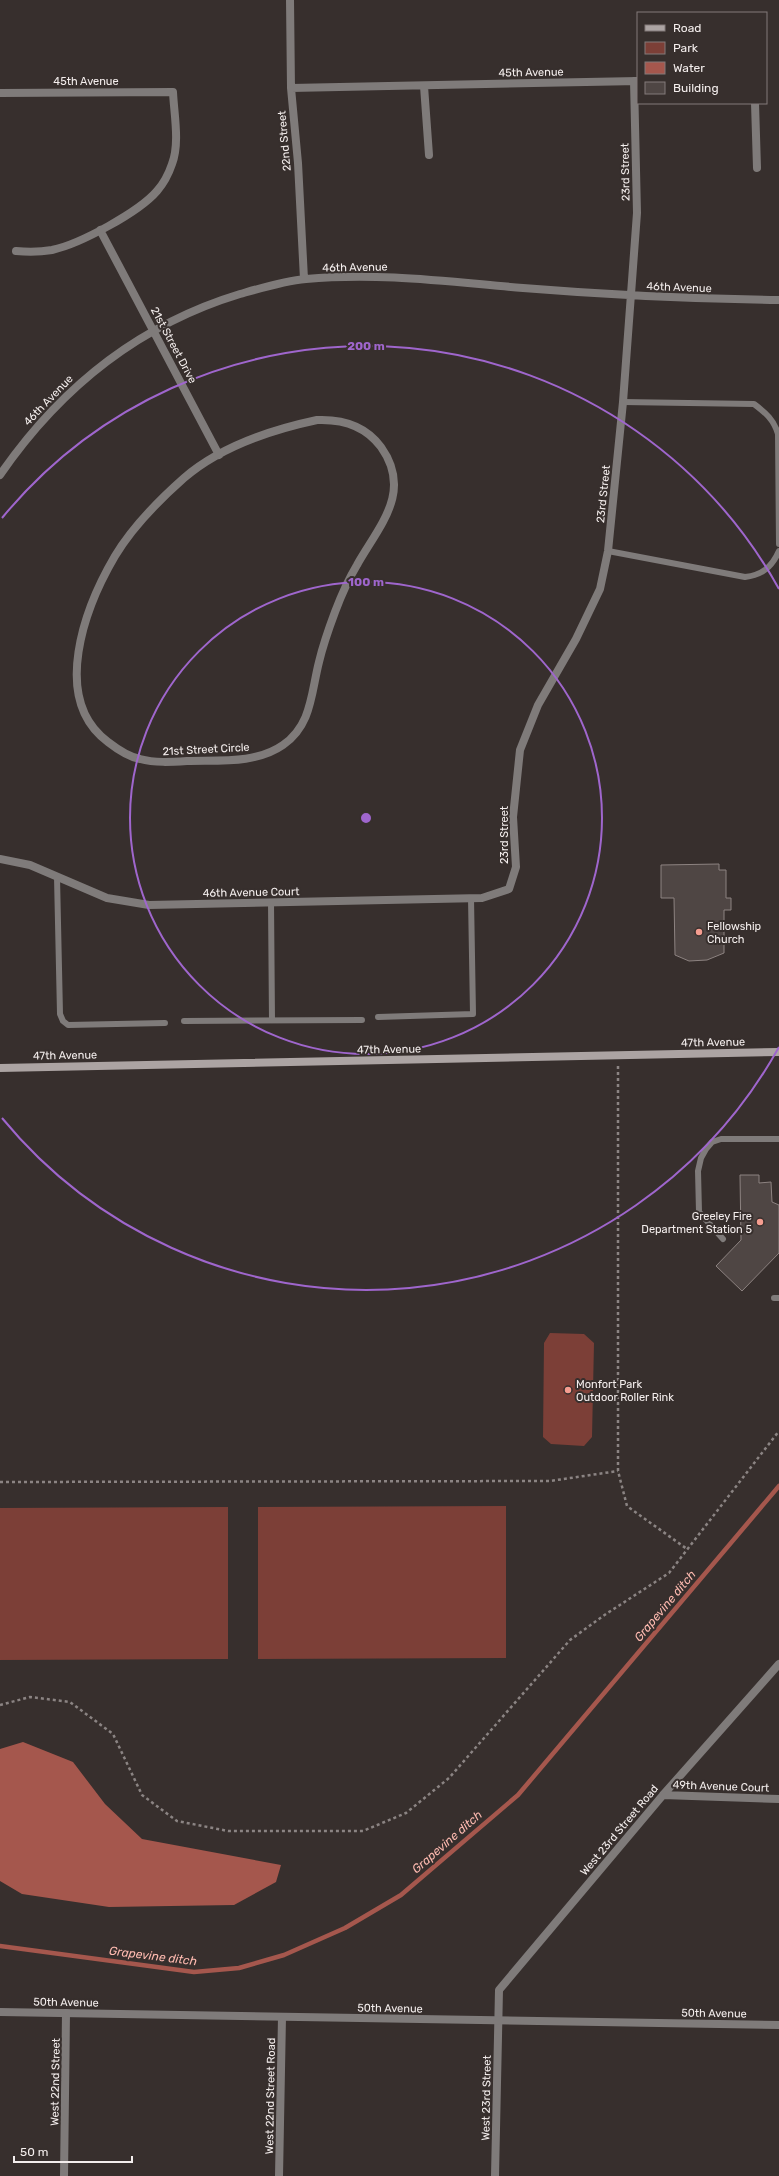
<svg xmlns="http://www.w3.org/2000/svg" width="779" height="2176" viewBox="0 0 779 2176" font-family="Rubik,sans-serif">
<rect width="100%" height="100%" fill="#372f2d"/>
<path fill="#7c3f37" d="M550 1333 584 1334 594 1343 592 1437 584 1446 551 1444 543 1437 544 1343Z
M506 1506V1658L258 1659V1507Z
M228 1507V1659L0 1660V1508Z"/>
<path fill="#a5574d" d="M23 1742 73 1762 105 1804 142 1839 281 1865 276 1882 234 1905 109 1907 22 1894 0 1881V1749Z"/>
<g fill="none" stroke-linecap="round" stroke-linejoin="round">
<path stroke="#a5574d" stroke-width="4.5" d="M0 1946 194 1972 239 1968 284 1955 345 1928 401 1895 518 1795 779 1486"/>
</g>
<path fill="#4f4644" stroke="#8d8381" d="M719 864V870H726V898H731V910H724V953L707 960 689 961 675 955 674 898H661V865Z
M740 1175H759V1183L771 1182 772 1202 779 1205V1253L742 1291 716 1266 741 1240Z"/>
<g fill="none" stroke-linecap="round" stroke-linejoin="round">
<path stroke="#8b8483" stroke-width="2.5" stroke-dasharray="3 3" stroke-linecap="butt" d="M618 1066V1471L627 1506 687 1549
M0 1482 550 1481 618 1471
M0 1705 30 1697 70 1702 113 1734 142 1795 177 1821 228 1831H363L406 1813 449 1778 570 1640 606 1614 669 1573 779 1431"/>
<path stroke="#7f7b7a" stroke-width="6" d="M623 402 754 404C766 413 774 420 778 434L779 544
M608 551 745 577C762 575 772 567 779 551
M57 877 60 1014 63 1021 68 1025 165 1023
M271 902 272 1020
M378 1017 473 1014 471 898
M184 1021 362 1020
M723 1239 699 1212 698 1171 701 1158 706 1149 712 1142 721 1139H779
M774 1298H779"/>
<path stroke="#7f7b7a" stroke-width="8" d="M290 0 291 88 298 163 304 279
M424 86 429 155
M291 88 638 81
M0 93 173 92C174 114 180 143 172 164 169 173 164 183 157 191 139 212 80 244 52 250 40 252 28 252 16 251
M755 103 757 168
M100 230 219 455
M317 420C342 419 365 425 381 447 413 492 379 526 357 565 348 580 341 596 335 612 329 628 323 645 319 662 311 693 312 725 283 745 256 764 219 760 187 761 171 762 155 763 140 759 129 757 117 749 108 742 50 699 85 607 115 556 133 526 158 501 184 478 221 446 270 430 317 420Z
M0 475C60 388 138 325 240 294 261 288 284 281 306 279 379 272 451 282 523 288 609 295 693 299 779 300
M0 859 30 865 107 898 149 905 482 898 509 889 516 867 513 817 520 750 538 705 576 639 600 589 608 551 623 402 637 213 634 81
M663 1795 779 1799
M64 2176 66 2013
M279 2176 282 2017
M495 2176 499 1990 663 1795 779 1664"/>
<path stroke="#7f7b7a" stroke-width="8" d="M0 2012 779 2025"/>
<path stroke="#aca4a3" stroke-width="8" d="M0 1068 779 1052"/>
</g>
<g fill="none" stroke="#9f66cd" stroke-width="2">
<circle cx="366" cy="818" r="236"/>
<path d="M779 1047A472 472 0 0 1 2 1118M2 518A472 472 0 0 1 779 589"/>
</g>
<g fill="#f59d90" stroke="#372f2d" stroke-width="1.5">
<circle cx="699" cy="932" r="4"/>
<circle cx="760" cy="1222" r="4"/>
<circle cx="568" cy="1390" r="4"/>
</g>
<g text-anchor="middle" stroke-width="4" stroke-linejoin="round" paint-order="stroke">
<g font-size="11" fill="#f4eeed" stroke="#372f2d">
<text transform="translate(531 72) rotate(-1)" y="4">45th Avenue</text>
<text x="86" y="85">45th Avenue</text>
<text transform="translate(284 141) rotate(-95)" y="4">22nd Street</text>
<text transform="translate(625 172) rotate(-91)" y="4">23rd Street</text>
<text transform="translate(355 267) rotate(-1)" y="4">46th Avenue</text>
<text transform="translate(679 287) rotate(2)" y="4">46th Avenue</text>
<text transform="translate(174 345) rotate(62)" y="4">21st Street Drive</text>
<text transform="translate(48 400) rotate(-46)" y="4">46th Avenue</text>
<text transform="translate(603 494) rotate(-84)" y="4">23rd Street</text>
<text transform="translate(206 749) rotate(-3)" y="4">21st Street Circle</text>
<text transform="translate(504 835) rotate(-90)" y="4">23rd Street</text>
<text transform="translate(251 892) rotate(-1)" y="4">46th Avenue Court</text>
<text transform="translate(713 1042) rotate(-1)" y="4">47th Avenue</text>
<text transform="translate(389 1049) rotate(-1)" y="4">47th Avenue</text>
<text transform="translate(65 1055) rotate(-1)" y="4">47th Avenue</text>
<text transform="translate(721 1786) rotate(2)" y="4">49th Avenue Court</text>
<text transform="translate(619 1830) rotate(-50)" y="4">West 23rd Street Road</text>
<text transform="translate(66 2002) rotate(1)" y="4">50th Avenue</text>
<text transform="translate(390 2008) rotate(1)" y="4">50th Avenue</text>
<text transform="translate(714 2013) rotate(1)" y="4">50th Avenue</text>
<text transform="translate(55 2082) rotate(-89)" y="4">West 22nd Street</text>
<text transform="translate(270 2096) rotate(-89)" y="4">West 22nd Street Road</text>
<text transform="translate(486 2098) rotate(-89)" y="4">West 23rd Street</text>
</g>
<g font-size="11" fill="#f4eeed" stroke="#372f2d" text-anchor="start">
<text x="707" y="930">Fellowship<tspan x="707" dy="13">Church</tspan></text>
<text x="752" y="1220" text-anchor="end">Greeley Fire<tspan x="752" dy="13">Department Station 5</tspan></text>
<text x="576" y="1388">Monfort Park<tspan x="576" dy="13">Outdoor Roller Rink</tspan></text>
</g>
<g font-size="12" font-style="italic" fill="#febab0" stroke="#372f2d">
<text transform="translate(665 1606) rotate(-50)" y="4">Grapevine ditch</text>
<text transform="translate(447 1842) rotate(-41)" y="4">Grapevine ditch</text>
<text transform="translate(153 1956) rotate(7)" y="4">Grapevine ditch</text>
</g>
</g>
<circle cx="366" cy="818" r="6" fill="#9f66cd" stroke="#372f2d" stroke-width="2"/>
<g font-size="12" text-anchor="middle" font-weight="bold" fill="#9f66cd" stroke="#372f2d" stroke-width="4" stroke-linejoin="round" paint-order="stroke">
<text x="366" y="350">200 m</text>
<text x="366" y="586">100 m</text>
</g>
<rect x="637" y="12" width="130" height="92" fill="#372f2d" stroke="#837b7a"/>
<rect x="645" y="25" width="20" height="6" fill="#aca4a3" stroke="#837b7a"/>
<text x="673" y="32" font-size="12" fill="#f4eeed">Road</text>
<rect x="645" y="42" width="20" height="12" fill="#7c3f37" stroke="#837b7a"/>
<text x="673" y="52" font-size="12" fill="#f4eeed">Park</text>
<rect x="645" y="62" width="20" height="12" fill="#a5574d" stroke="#837b7a"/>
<text x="673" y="72" font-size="12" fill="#f4eeed">Water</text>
<rect x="645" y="82" width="20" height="12" fill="#4f4644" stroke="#837b7a"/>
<text x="673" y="92" font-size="12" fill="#f4eeed">Building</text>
<path d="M14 2156v6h118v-6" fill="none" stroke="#f4eeed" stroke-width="2"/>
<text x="20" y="2156" font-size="12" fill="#f4eeed" stroke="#372f2d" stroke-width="3" paint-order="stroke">50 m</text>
</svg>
